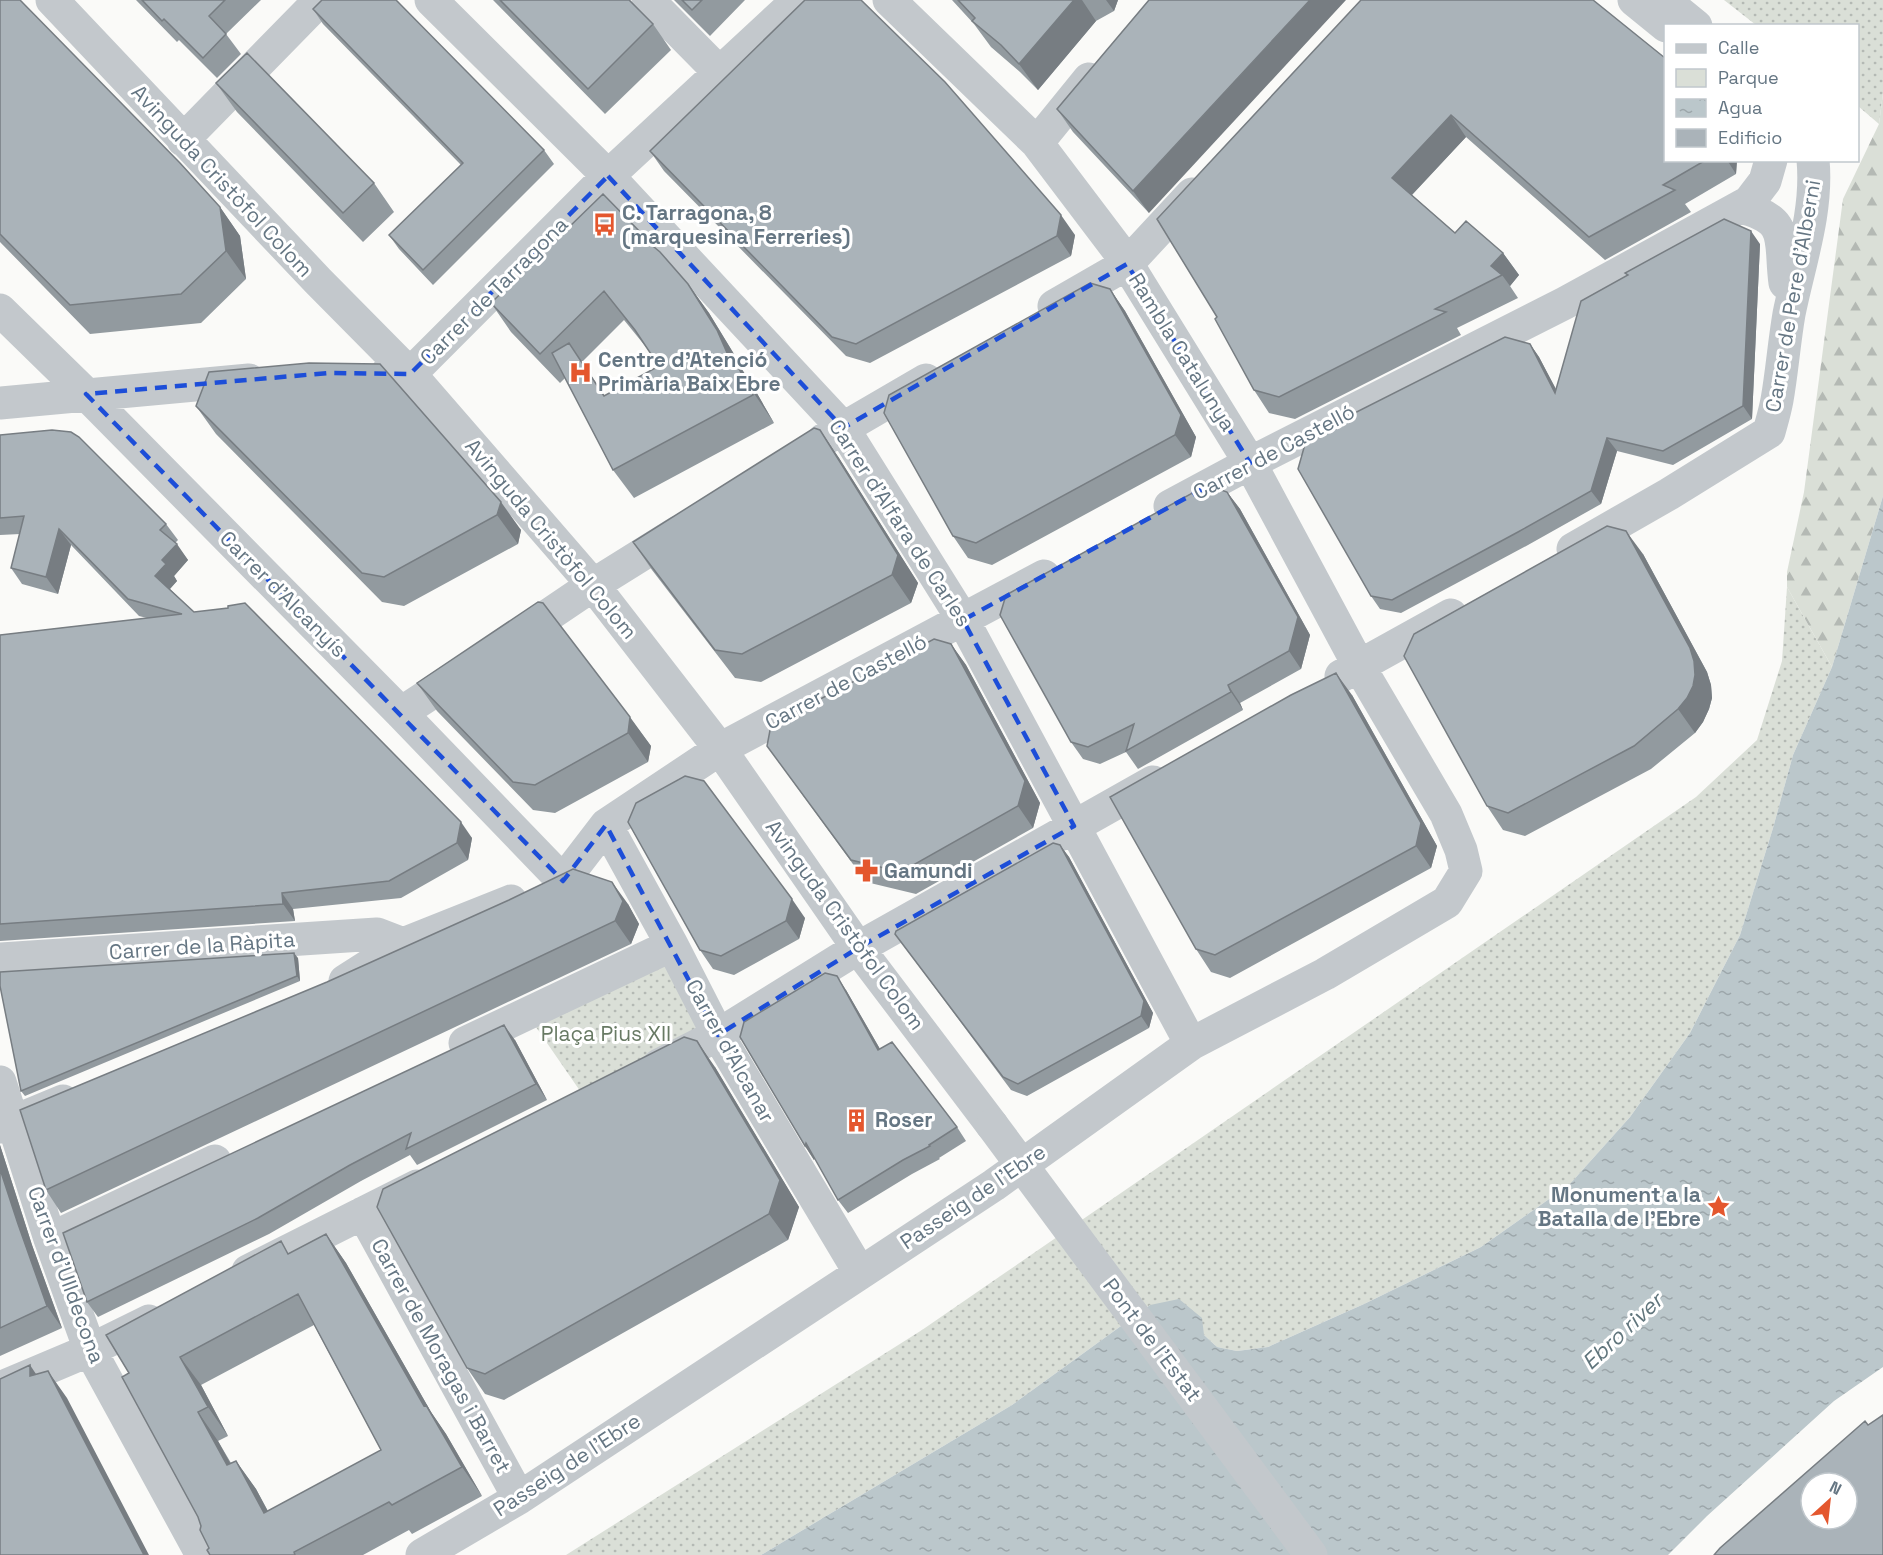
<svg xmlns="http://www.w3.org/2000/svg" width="1883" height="1555" viewBox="0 0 1883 1555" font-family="'Space Grotesk',sans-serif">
<defs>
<pattern id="green-dots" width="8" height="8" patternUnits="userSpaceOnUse" patternTransform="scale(1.5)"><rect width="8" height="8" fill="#dadfd7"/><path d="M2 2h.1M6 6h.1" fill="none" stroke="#b4b9b4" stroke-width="1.8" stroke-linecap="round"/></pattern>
<pattern id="forest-firs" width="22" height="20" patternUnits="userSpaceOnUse" patternTransform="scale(1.5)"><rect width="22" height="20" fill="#dadfd7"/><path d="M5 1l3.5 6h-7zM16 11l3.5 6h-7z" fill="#b4b9b4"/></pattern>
<pattern id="water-ripples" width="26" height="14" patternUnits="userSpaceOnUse" patternTransform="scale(1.5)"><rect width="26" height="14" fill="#bbc7cb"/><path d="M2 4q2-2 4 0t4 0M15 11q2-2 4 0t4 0" fill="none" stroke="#9ca6aa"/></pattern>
</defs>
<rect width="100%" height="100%" fill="#fafaf8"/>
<path fill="url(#green-dots)" d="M1724 0H1883V93L1879 124 1858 106V26L1756 25Z
M1787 587 1832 667 1793 755 1773 828 1740 935 1690 1033 1630 1117 1569 1185 1481 1247 1364 1304 1268 1347 1237 1351 1217 1347 1204 1335 1150 1305 1012 1405 761 1555H566L922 1330 1696 797 1757 740 1782 661Z
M672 945 718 1035 587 1101 527 1014Z"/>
<path fill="url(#forest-firs)" d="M1883 93V496L1832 667 1787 587V572L1804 492 1843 199 1879 124Z"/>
<path fill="url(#water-ripples)" d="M1883 496V1367L1834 1401 1707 1516 1668 1555H761L1012 1405 1150 1305 1179 1299 1202 1318 1204 1335 1217 1347 1237 1351 1268 1347 1364 1304 1481 1247 1569 1185 1630 1117 1690 1033 1740 935 1773 828 1793 755 1832 667Z"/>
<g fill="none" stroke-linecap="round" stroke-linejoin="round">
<path stroke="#c3c8cc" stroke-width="33" d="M52 0 318 281 410 374 593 585 720 749 858 948 992 1125
M431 0 608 176 843 428 963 620 1191 1044
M648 0 720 73
M1634 0 1666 26
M1664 0 1696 26
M183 140 320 0
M1037 143 1089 79
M1740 207C1792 220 1779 240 1785 283
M1054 306 1127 264 1192 194
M0 310 86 394 401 713 563 881
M387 373 410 374 608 176 798 0
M0 403 249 380
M823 440 926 380
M1170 506 1250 463 1565 303 1749 202 1765 181 1771 160
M1573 549 1669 494 1769 432C1772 421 1775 411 1777 400 1782 372 1784 343 1789 314 1799 264 1818 212 1813 160
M513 639 593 585 678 532
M1341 676 1451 615
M401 713 465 671
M606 825 672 945 718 1035 860 1273
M563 881 606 825 720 749 1044 576
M0 959 377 934 403 944
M345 981 403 944 511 901
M465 1043 672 945
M659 1065 718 1035 858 948 1153 782
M0 1082 50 1239 90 1350 202 1555
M0 1127 63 1101
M363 1213 519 1498
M50 1239 215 1161
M248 1271 417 1186
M0 1388 90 1350 149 1321
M422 1555 519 1498 994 1185 1191 1044 1325 974 1447 902 1466 871 1461 850 1446 814 1359 666 1250 463 1121 254 1037 143 889 0"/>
<path stroke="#c3c8cc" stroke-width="33" d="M992 1125 1311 1555"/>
</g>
<path fill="#929a9f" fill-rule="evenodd" d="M0 0 220 207 240 236 246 279 201 323 90 334 0 242Z
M136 0H261L226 34 241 54 217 78 179 40 177 42Z
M493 0H630L653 24 671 50 605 114Z
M674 0H745L710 36Z
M952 0H1118L1114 11 1096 21 1038 90 1020 72 991 47 974 24Z
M1149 0V213L1073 132 1057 109Z
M1361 0 1665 160H1737L1736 174 1685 204 1691 212 1605 260 1466 137 1412 195 1455 233 1503 253 1519 275 1510 286 1518 298 1457 328 1461 335 1295 419 1269 413 1254 390 1217 317Z
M313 9 544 150 554 164 433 285 399 249 389 235 461 165 323 24Z
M216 83 374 183 394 212 363 242 237 112Z
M650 151 1075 235 1071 256 870 363 846 356 664 171Z
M649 243 688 284 709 313 737 359 741 368 751 383 774 423 634 498 613 470 565 378 560 383 511 332 491 303ZM624 320 650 352 659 366 605 396 582 362Z
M1760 244 1752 419 1673 465 1617 451 1601 504 1528 545 1401 613 1380 609 1371 596 1530 344 1539 357 1556 390 1627 275 1625 273Z
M1110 289 1125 311 1196 437 1191 457 992 565 968 558 953 536Z
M309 363 521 530 518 544 404 606 382 602 216 434 196 406Z
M820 430 839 458 918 583 911 603 761 682 735 678 652 570 633 542Z
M0 435 166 524 178 540 175 543 188 560 174 576 177 581 170 589 194 612 472 838 468 860 401 898 293 909 295 921 0 941V635L147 618 139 616 71 545 58 594 22 584 11 568 20 534 0 535Z
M1227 492 1240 509 1310 635 1301 669 1240 703 1243 710 1138 769 1126 752 1100 764 1083 759 1071 742Z
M1643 554 1707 672 1711 685 1712 698 1709 709 1703 722 1695 733 1651 769 1525 836 1503 830 1487 806Z
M543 603 651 746 648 762 555 813 533 810 437 711 417 683Z
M951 644 966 665 1040 803 1033 828 916 894 866 882 767 746Z
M1352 695 1437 846 1431 868 1230 978 1211 972 1196 949Z
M628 822 805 918 799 939 734 975 713 969 700 950Z
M1060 845 1069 857 1153 1013 1149 1028 1027 1096 1011 1090 895 934Z
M628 904 639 924 631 944 61 1213 46 1190Z
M298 958 300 981 25 1096 21 1091Z
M846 990 880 1049 957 1127 966 1141 939 1158 940 1159 912 1174 848 1213 838 1200 815 1158 814 1160 805 1146Z
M515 1040 547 1100 417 1165 410 1155 361 1181 269 1234 98 1317 87 1302Z
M715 1067 799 1207 788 1240 504 1400 485 1394 467 1368Z
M0 1145 32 1245 62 1328 0 1356Z
M326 1234 346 1263 431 1412 446 1434 482 1496 412 1534 409 1530 363 1555H210L209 1548 198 1517 129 1373 290 1253ZM314 1325 381 1450 268 1511 256 1489 236 1461 231 1463 218 1441 228 1436 201 1385Z"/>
<path fill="#777d82" d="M1074 0H1082L1096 21 1038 90 1019 64Z
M1106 0H1118L1114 11Z
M1310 0H1346L1149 213 1133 191Z
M1451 115 1466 137 1407 200 1392 178Z
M1727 160H1737L1736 174Z
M220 207 240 236 246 279 226 251Z
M1061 215 1075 235 1071 256 1057 236Z
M1751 231 1760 244 1752 419 1743 406Z
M1503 253 1519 275 1510 286 1502 275 1491 266Z
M688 284 709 313 737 359 741 368 751 383 774 423 728 355Z
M1110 289 1125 311 1196 437 1191 457 1175 435Z
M1530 344 1539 357 1565 406 1555 393Z
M820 430 839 458 918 583 911 603 892 575Z
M1607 438 1617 451 1601 504 1591 491Z
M1227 492 1240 509 1310 635 1301 669 1289 651Z
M501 502 521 530 518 544 497 515Z
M59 529 71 545 58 594 46 577Z
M1626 531 1643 554 1707 672 1711 685 1712 698 1709 709 1703 722 1695 733 1678 709Z
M177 544 188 560 174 576 177 581 167 592 155 576 162 560Z
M951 644 966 665 1040 803 1033 828 1018 806Z
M1336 673 1352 695 1437 846 1431 868 1416 846Z
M1228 685 1240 703 1243 710 1231 692Z
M630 717 651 746 648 762 628 733Z
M461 822 472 838 468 860 457 843Z
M1060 845 1069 857 1153 1013 1149 1028 1141 1016Z
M612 882 628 904 639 924 631 944 615 921Z
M282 893 293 909 295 921 283 904Z
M792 899 805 918 799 939 786 921Z
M294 953 298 958 300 981 297 976Z
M837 976 846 990 888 1063 878 1050Z
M504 1025 515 1040 547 1100 536 1084Z
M697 1041 715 1067 799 1207 788 1240 769 1214Z
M806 1143 816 1156 814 1160 805 1146Z
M0 1145 32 1245 62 1328 47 1306 18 1224 0 1169Z
M326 1234 346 1263 431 1412 446 1434 482 1496 462 1467 424 1406Z
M180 1357 201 1385 228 1436 208 1407Z
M30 1365 48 1392 30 1376Z
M48 1371 67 1398 149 1555H144Z
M198 1412 218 1441 247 1494 227 1465Z
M236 1461 256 1489 284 1542 264 1513Z"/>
<path fill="#aab3b9" stroke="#777d82" stroke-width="1.5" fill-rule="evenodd" d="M0 0H20L180 163 220 207 226 251 181 294 70 305 0 234Z
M142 0H225L209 16 226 34 203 58 164 19 162 21Z
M322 0H396L544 150 423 270 389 235 463 163 313 9Z
M500 0H629L653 24 588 89Z
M682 0H702L692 10Z
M805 0H861L945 82 1061 215 1057 236 856 344 832 337 650 151Z
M958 0H1074L1019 64 1001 45 972 21 975 18Z
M1149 0H1310L1133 191 1057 109Z
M1361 0H1593L1665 58V160H1706L1663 185 1675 190 1589 237 1451 115 1392 178 1455 233 1466 221 1503 253 1491 266 1502 275 1435 309 1446 312 1279 397 1254 390 1215 319 1217 317 1157 219Z
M247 53 374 183 343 213 216 83Z
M603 194 643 235 642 237 660 252 688 284 717 330 728 355 731 354 753 395 613 470 552 353 569 343 604 396 659 366 635 330 604 291 540 354 491 303Z
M1724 219 1751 231 1743 406 1663 451 1607 438 1591 491 1518 532 1392 600 1371 596 1298 469 1307 437 1505 337 1530 344 1555 393 1581 301 1628 275 1625 273Z
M1090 283 1110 289 1181 415 1175 435 976 543 953 536 884 413 889 395Z
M309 363 380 364 501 502 497 515 384 577 362 573 196 406 209 372Z
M814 428 820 430 898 555 892 575 742 654 715 650 633 542Z
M52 430 71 432 79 437 166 524 160 530 177 544 162 560 166 564 155 576 194 612 228 608V606L245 603 461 822 457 843 389 881 282 893 283 904 0 924V635L182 614 128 599 59 529 46 577 11 568 24 516 0 518V435Z
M1207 485 1227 492 1298 617 1289 651 1228 685 1231 692 1126 751 1134 724 1088 747 1071 742 1000 615 1006 595Z
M1607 526 1626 531 1690 648 1694 661 1695 675 1693 686 1687 698 1678 709 1634 746 1508 813 1487 806 1404 656 1414 634Z
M538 602 543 603 630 717 628 733 535 785 513 782 417 683Z
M934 639 951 644 1025 781 1018 806 901 872 851 860 767 746 771 725Z
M1336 673 1421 823 1416 846 1215 955 1196 949 1110 797 1291 695Z
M685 776 704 781 792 899 786 921 721 956 700 950 628 822 636 803Z
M1053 843 1060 845 1144 1001 1141 1016 1018 1084 1003 1077 895 934 896 931Z
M573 869 612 882 623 901 615 921 46 1190 20 1110 327 982 509 900Z
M294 953 297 976 21 1091 0 986V972Z
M825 973 837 976 878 1050 892 1042 957 1127 929 1145 930 1146 903 1160 838 1200 806 1143 805 1146 740 1037 744 1022Z
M504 1025 536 1084 406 1149 411 1133 350 1165 258 1218 87 1302 63 1233Z
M684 1037 697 1041 780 1180 769 1214 485 1374 467 1368 377 1207 383 1189Z
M0 1169 18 1224 47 1306 0 1328Z
M326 1234 424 1406 426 1405 462 1467 392 1505 389 1502 294 1552 295 1555H210L207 1550 209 1548 200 1530 201 1526 198 1517 122 1377 129 1373 106 1335 281 1241 288 1254ZM298 1294 381 1450 264 1513 236 1461 227 1465 198 1412 208 1407 180 1357Z
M30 1365V1376L48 1371 144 1555H0V1379Z
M1883 1415V1555H1714L1720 1548 1865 1421 1868 1425ZM1811 1483H1847V1519H1811Z"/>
<path fill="none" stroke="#1d4ed8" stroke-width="4.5" stroke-dasharray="12 8" stroke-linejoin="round" d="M608 176 843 428 1127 264 1250 463 963 620 1074 826 858 948 718 1035 606 825 563 881 86 394 328 373 410 374Z"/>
<defs>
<symbol id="bus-bare" viewBox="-9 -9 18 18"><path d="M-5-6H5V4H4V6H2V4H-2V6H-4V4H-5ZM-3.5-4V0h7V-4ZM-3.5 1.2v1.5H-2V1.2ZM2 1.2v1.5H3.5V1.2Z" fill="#e4572e" stroke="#fff" stroke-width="2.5" paint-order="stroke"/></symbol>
<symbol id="hospital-bare" viewBox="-9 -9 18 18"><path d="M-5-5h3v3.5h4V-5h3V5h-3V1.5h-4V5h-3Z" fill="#e4572e" stroke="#fff" stroke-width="2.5" paint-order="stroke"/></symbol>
<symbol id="pharmacy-bare" viewBox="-9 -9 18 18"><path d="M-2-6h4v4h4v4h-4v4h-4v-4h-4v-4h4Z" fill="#e4572e" stroke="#fff" stroke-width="2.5" paint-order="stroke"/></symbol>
<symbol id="building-bare" viewBox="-9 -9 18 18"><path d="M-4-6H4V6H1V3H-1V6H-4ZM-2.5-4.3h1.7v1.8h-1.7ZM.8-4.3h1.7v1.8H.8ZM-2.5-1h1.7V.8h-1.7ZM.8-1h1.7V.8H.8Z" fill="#e4572e" stroke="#fff" stroke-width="2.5" paint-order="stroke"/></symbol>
<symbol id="sight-bare" viewBox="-9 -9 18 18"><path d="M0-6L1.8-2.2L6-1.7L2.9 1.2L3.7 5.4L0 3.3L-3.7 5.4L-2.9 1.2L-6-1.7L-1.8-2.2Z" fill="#e4572e" stroke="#fff" stroke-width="2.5" paint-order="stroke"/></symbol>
</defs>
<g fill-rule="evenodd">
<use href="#bus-bare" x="588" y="208" width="33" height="33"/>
<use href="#hospital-bare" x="564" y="356" width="33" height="33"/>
<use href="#pharmacy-bare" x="850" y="854" width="33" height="33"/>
<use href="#building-bare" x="840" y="1104" width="33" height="33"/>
<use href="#sight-bare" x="1702" y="1190" width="33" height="33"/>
</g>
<g text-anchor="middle" stroke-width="6" stroke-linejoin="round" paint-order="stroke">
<g font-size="21" fill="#657683" stroke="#fff">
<text transform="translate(222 181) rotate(47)" y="7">Avinguda Cristòfol Colom</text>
<text transform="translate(494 291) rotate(-45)" y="7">Carrer de Tarragona</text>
<text transform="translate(1793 296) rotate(-80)" y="7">Carrer de Pere d'Alberni</text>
<text transform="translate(1182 352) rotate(58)" y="7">Rambla Catalunya</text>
<text transform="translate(1274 452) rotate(-28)" y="7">Carrer de Castelló</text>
<text transform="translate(900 523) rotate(57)" y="7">Carrer d'Alfara de Carles</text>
<text transform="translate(551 539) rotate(50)" y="7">Avinguda Cristòfol Colom</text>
<text transform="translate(283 594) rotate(45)" y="7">Carrer d'Alcanyís</text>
<text transform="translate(846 682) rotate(-28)" y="7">Carrer de Castelló</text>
<text transform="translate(845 925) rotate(54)" y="7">Avinguda Cristòfol Colom</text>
<text transform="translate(202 946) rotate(-4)" y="7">Carrer de la Ràpita</text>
<text transform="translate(730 1051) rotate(61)" y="7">Carrer d'Alcanar</text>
<text transform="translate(973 1197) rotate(-34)" y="7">Passeig de l'Ebre</text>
<text transform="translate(66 1275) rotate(70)" y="7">Carrer d'Ulldecona</text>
<text transform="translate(1152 1340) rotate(53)" y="7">Pont de l'Estat</text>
<text transform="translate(441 1356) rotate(61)" y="7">Carrer de Moragas i Barret</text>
<text transform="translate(567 1465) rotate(-33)" y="7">Passeig de l'Ebre</text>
</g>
<g font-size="21" font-weight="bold" fill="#657683" stroke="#fff" text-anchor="start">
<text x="622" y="220">C. Tarragona, 8<tspan x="622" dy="24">(marquesina Ferreries)</tspan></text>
<text x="598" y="367">Centre d'Atenció<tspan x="598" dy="24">Primària Baix Ebre</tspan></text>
<text x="884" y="878">Gamundi</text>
<text x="875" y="1127">Roser</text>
<text x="1701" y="1202" text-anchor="end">Monument a la<tspan x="1701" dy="24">Batalla de l’Ebre</tspan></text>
</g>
<g font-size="21" fill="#687a64" stroke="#fff">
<text x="606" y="1041">Plaça Pius XII</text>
</g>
<g font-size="22" font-style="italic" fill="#60757c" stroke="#fff">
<text transform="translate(1622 1331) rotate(-43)" y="8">Ebro river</text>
</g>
</g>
<rect x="1664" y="24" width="195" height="138" fill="#ffffff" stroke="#c1c8cd" stroke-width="1.5"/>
<rect x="1676" y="44" width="30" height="9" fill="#c3c8cc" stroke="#c1c8cd" stroke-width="1.5"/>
<text x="1718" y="54" font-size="18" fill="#657683">Calle</text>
<rect x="1676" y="69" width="30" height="18" fill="#dadfd7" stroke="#c1c8cd" stroke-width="1.5"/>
<text x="1718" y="84" font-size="18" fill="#657683">Parque</text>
<rect x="1676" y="99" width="30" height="18" fill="url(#water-ripples)" stroke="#c1c8cd" stroke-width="1.5"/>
<text x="1718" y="114" font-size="18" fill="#657683">Agua</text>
<rect x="1676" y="129" width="30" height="18" fill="#aab3b9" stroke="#c1c8cd" stroke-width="1.5"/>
<text x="1718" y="144" font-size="18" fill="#657683">Edificio</text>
<g transform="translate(1829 1501) rotate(27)"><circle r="28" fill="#ffffff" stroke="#c1c8cd" stroke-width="1.5"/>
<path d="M0-4.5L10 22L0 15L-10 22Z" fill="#e4572e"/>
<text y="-9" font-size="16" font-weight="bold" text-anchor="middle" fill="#657683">N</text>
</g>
</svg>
